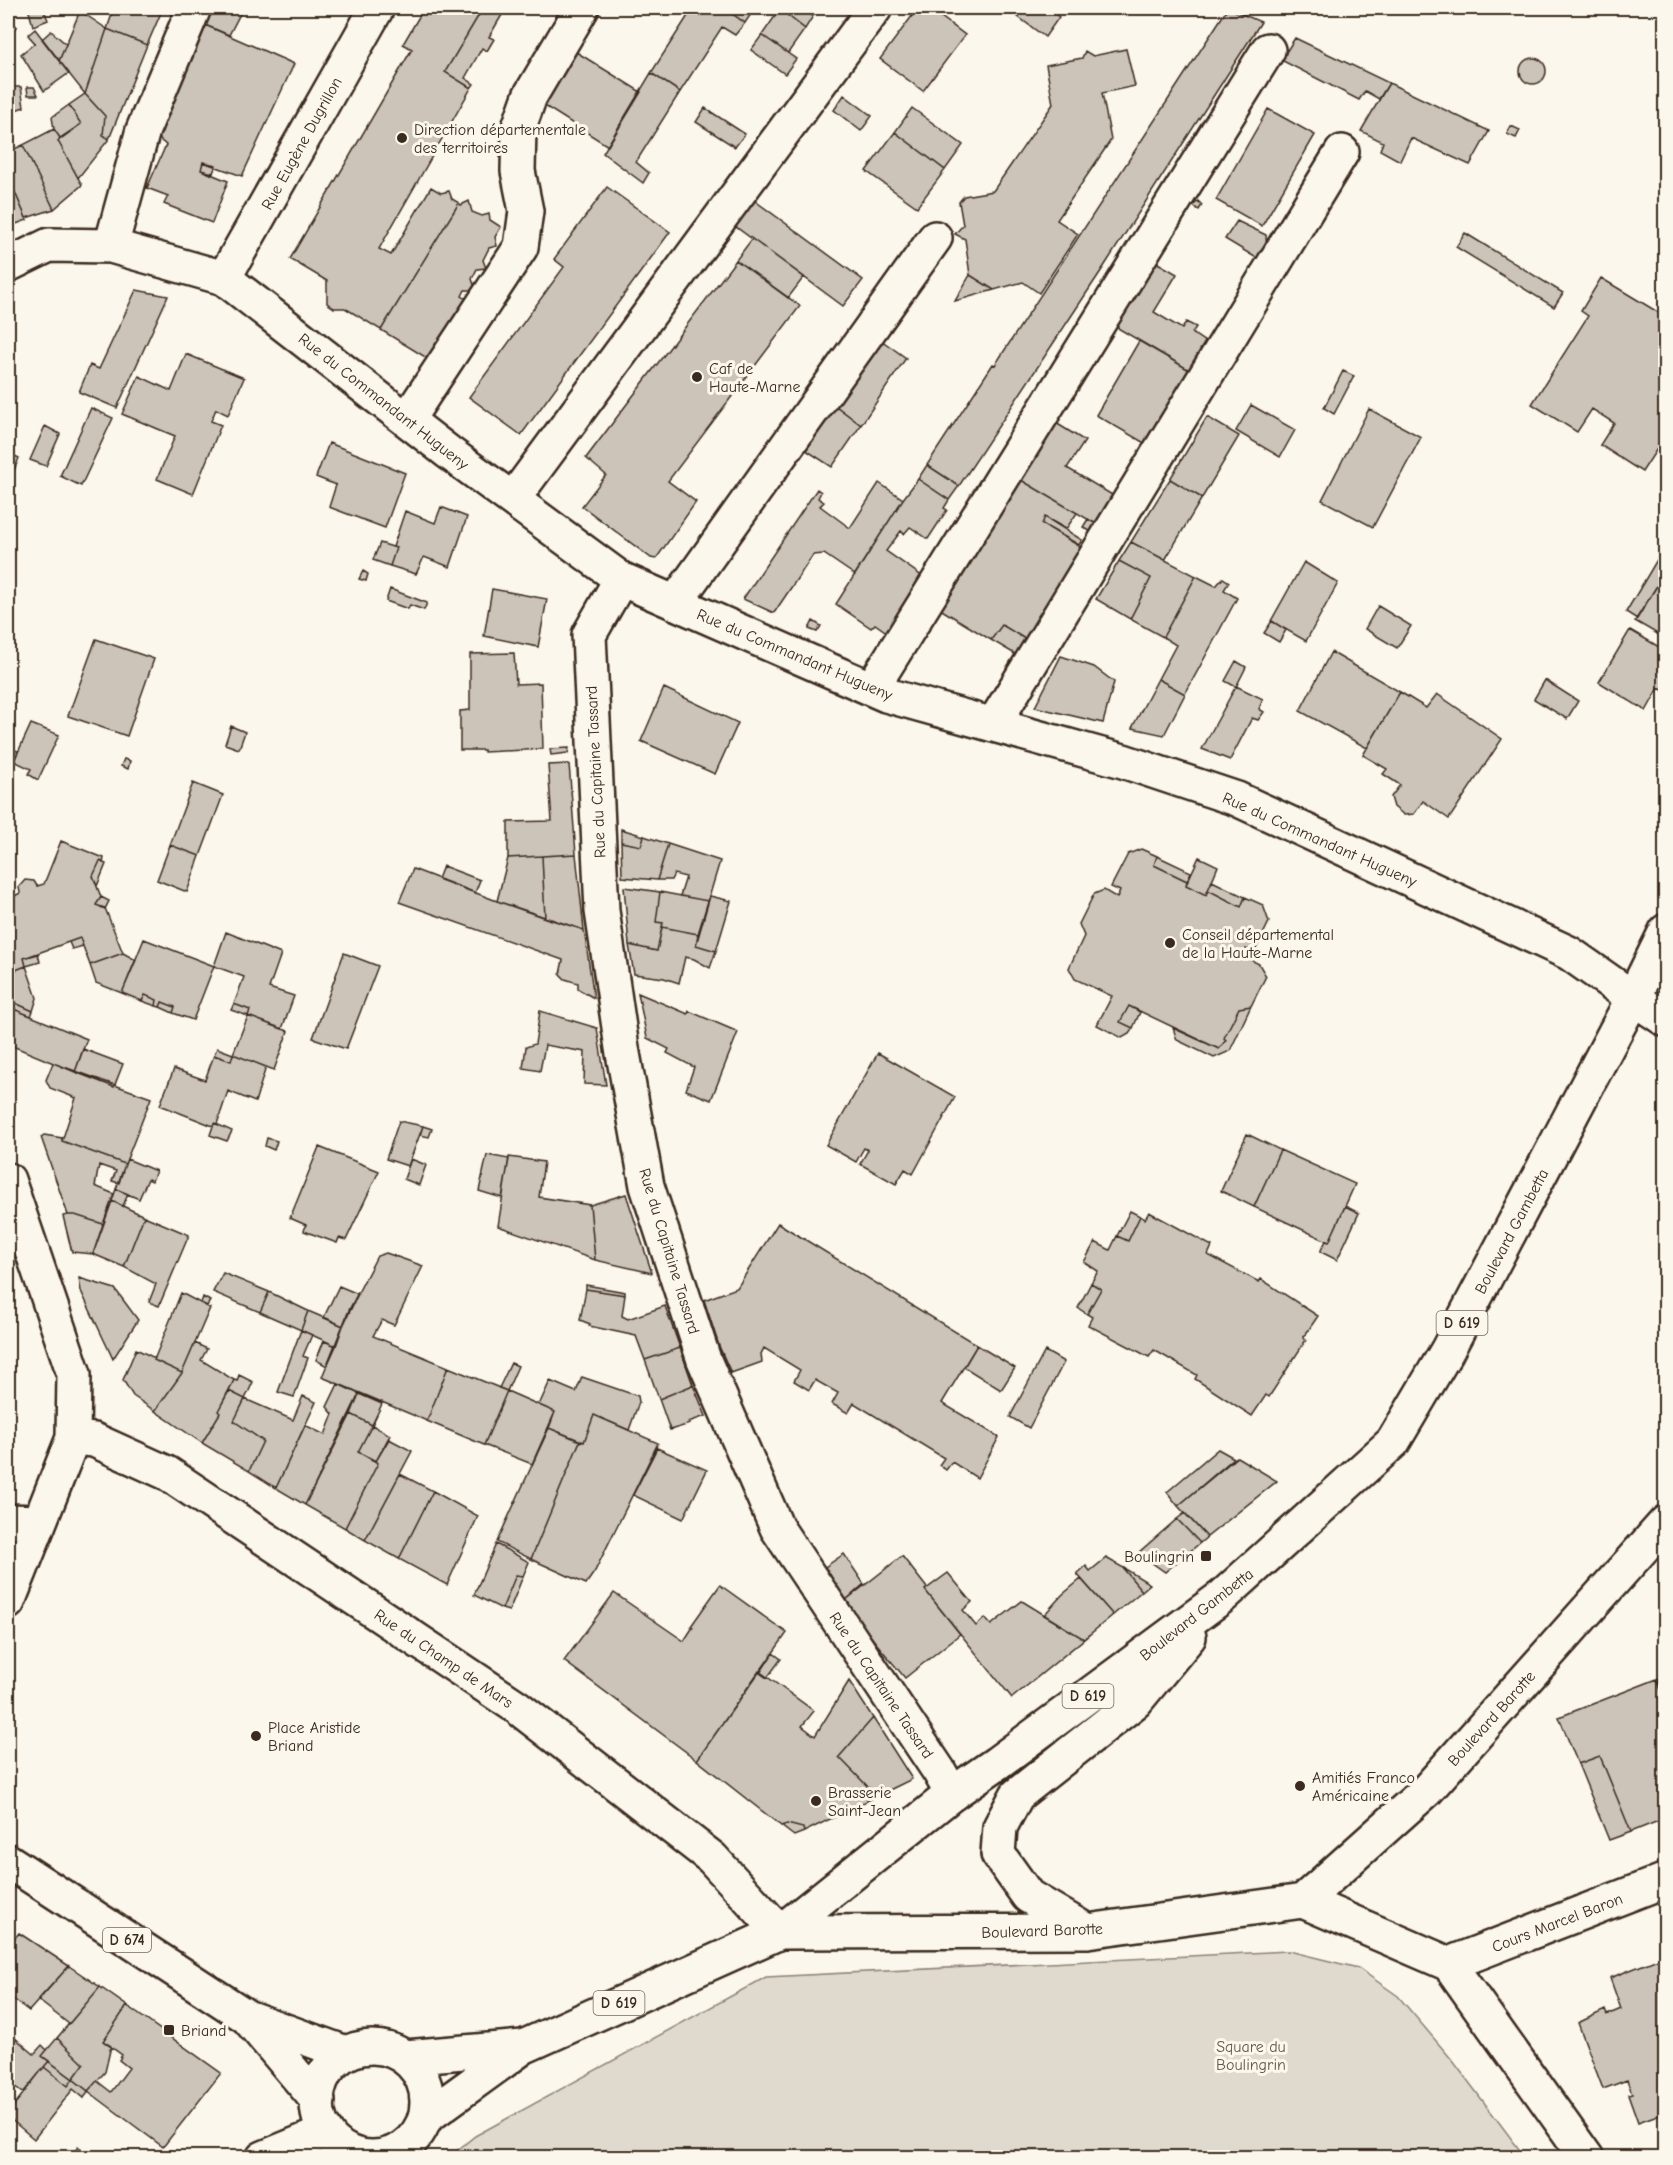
<svg xmlns="http://www.w3.org/2000/svg" width="1673" height="2165" viewBox="0 0 1673 2165" font-family="'Comic Neue',sans-serif">
<rect width="100%" height="100%" fill="#fbf7ec"/>
<filter id="ink" filterUnits="userSpaceOnUse"><feTurbulence type="fractalNoise" baseFrequency=".0167" numOctaves="2"/><feDisplacementMap in="SourceGraphic" scale="12" xChannelSelector="R" yChannelSelector="G"/><feConvolveMatrix kernelMatrix="1 2 1 2 8 2 1 2 1" color-interpolation-filters="sRGB"/></filter>
<g filter="url(#ink)">
<path fill="#dfd9ce" stroke="#8d8276" stroke-width="1.5" d="M1289 1951 1358 1968 1398 1996 1453 2061 1525 2157H449L475 2136 766 1977Z"/>
<path fill="#ccc4b9" stroke="#3b2a1e" stroke-width="1.5" d="M28 8H43L48 20 33 26Z
M114 8H163L147 45 107 29Z
M206 8H243L229 35 198 22Z
M424 8H483L445 72 471 88 379 249 391 255 431 187 441 193 449 191 452 199 459 203 381 330 345 308H334L327 303V281L290 259 412 49 403 44Z
M483 8H506L489 37 494 39 487 51 482 48 465 78 474 84 471 88 445 72Z
M693 8H724L745 23 735 35 722 27 680 92 651 73Z
M724 8H755L745 23Z
M772 8H793L787 15 805 29 788 53 762 35 778 12Z
M793 8H800L813 16 805 29 787 15Z
M918 8H929L965 35 923 91 880 59Z
M1017 8H1047L1059 17 1045 37 1013 13Z
M1228 8 1261 22 1105 265 959 486 927 465 993 364 995 365Z
M80 11 107 29 85 94 59 61Z
M8 15 17 27 8 33Z
M198 22 294 64 242 176 203 162 201 170 228 181 212 223 164 204 168 196 147 188 166 145 160 140 155 118Z
M35 29 69 73 44 91 21 54 35 43 28 35Z
M107 29 147 45 109 139 103 135 105 116 85 94Z
M51 31 66 44 59 61 42 39Z
M762 35 796 59 785 74 751 50Z
M1295 38 1389 83 1379 99 1365 91 1359 100 1281 60Z
M1126 49 1135 86 1102 93 1111 140 1057 220 1078 234 1039 293 1023 282 994 290 970 275 965 239 955 234 963 225 959 202 964 196 993 191 1053 104 1046 65 1082 58 1085 51 1093 56Z
M573 50 641 92 608 146 540 103Z
M1520 71a13 13 0 1 1 26 0a13 13 0 1 1-26 0Z
M651 73 680 92 636 162 649 173 643 183 603 153Z
M1389 83 1489 131 1470 165 1411 138 1400 161 1380 150 1383 142 1361 131Z
M8 87H21L24 107 10 112 8 105Z
M27 87H34L38 95H28Z
M85 94 105 116 103 135 109 139 78 178 58 141 81 124 69 105Z
M844 95 872 116 861 131 834 110Z
M69 105 81 124 60 138 54 129 52 117Z
M705 108 745 134 735 147 696 122Z
M912 108 963 145 945 170 895 132Z
M1268 109 1315 135 1262 226 1216 200Z
M1511 126 1520 130 1516 138 1507 134Z
M54 129 60 138 58 141 82 185 54 209 23 145Z
M895 132 945 170 917 207 866 171Z
M23 145 54 209 26 218 8 176V152Z
M203 162 216 165 213 173 201 170Z
M8 176 27 220 8 227Z
M607 187 670 232 521 435 469 397 564 267 554 259Z
M751 198 863 280 843 306 732 224Z
M469 201 472 212 482 216 489 214 490 220 501 227 495 237 497 246 489 248 483 260 486 268 477 269 472 279 476 290H465L462 296 472 303 435 363 381 330 459 203 461 205Z
M1198 201 1202 205 1199 210 1193 206Z
M1237 221 1266 235 1267 256 1263 262 1225 239Z
M1465 233 1563 293 1554 307 1456 247Z
M752 239 804 277 788 298 736 260Z
M736 260 800 306 668 481 696 502 656 559 651 558 582 506 606 475 586 458Z
M1156 262 1177 274 1154 312 1182 329 1186 322 1196 327 1192 333 1211 346 1191 371 1116 327Z
M970 275 994 290 955 301Z
M1601 278 1666 317V435L1642 472 1600 445 1614 423 1592 409 1577 432 1532 404 1588 316 1581 311Z
M136 290 168 296 117 408 79 392 90 365 99 369Z
M881 340 906 358 861 425 836 406Z
M1139 341 1191 371 1146 444 1096 415Z
M186 354 244 378 228 415 216 409 211 421 221 425 193 494 157 479 175 436 122 414 139 376 171 391Z
M1343 371 1354 376 1334 414 1324 408Z
M1251 405 1295 430 1280 457 1236 431Z
M836 406 861 425 832 467 806 450Z
M91 408 113 418 81 486 60 476Z
M1369 409 1421 437 1373 527 1322 500Z
M1207 417 1239 436 1202 498 1170 479Z
M1056 423 1085 441 1067 468 1119 499 1101 527 1021 480Z
M45 426 60 434 46 466 30 460Z
M329 443 405 473 385 528 329 507 336 485 316 477Z
M8 453 19 458 11 478 8 476Z
M927 465 959 486 949 500 918 479Z
M918 479 949 500 944 508 947 510 928 539 910 527 904 534 901 531 886 551 926 579 891 635 875 624 871 628 836 604 903 499Z
M1170 479 1202 498 1165 560 1131 542Z
M1021 480 1077 513 1066 529 1045 517 1042 524 1086 550 1030 642 1002 625 991 640 940 609Z
M879 483 903 499 855 575 824 554 813 555 774 613 743 599 817 489 821 492 818 498 824 502 820 506 850 528Z
M441 507 467 517 450 567 424 557 416 574 390 566 396 548 393 547 405 511 435 523Z
M1045 517 1082 540 1079 545 1042 524Z
M1088 519 1101 527 1096 535 1083 527Z
M1131 542 1196 576 1163 637 1130 619 1151 578 1119 561Z
M380 543 396 548 390 566 373 560Z
M1658 558 1666 562V571L1637 619 1626 612Z
M1119 561 1151 578 1130 619 1096 599Z
M1304 562 1338 583 1306 641 1271 621Z
M363 571 368 574 366 581 359 579Z
M1666 571V639L1635 621Z
M1196 576 1216 586 1223 578 1229 582 1224 590 1237 598 1185 694 1158 679 1176 645 1163 637Z
M390 589 427 603 424 610 410 605 408 609 386 601Z
M492 589 547 599 538 647 484 636Z
M1378 606 1411 626 1397 648 1365 629Z
M813 621 821 626 817 632 809 629Z
M1272 621 1286 630 1279 642 1264 633Z
M1002 625 1030 642 1020 657 991 640Z
M1630 630 1666 651V692L1659 688 1646 711 1599 682Z
M96 639 154 659 127 736 68 716Z
M1331 652 1400 692 1367 748 1300 711Z
M514 653 516 684 541 683 543 749 484 752V750H460V711L470 710V654Z
M1061 656 1094 667 1114 682 1103 723 1035 707Z
M1236 661 1246 667 1236 687 1225 681Z
M1158 679 1185 694 1164 735 1132 728Z
M1545 680 1578 701 1567 719 1534 699Z
M1236 686 1263 699 1259 709 1264 712 1258 720 1252 718 1230 760 1202 749Z
M664 688 738 723 715 774 641 741Z
M1400 692 1426 708 1437 694 1502 739 1449 819 1423 801 1414 814 1404 815 1394 807 1391 797 1400 785 1383 774 1387 769 1363 755Z
M31 724 59 735 38 780 28 774 31 769 14 761Z
M231 726 245 732 239 749 225 744Z
M569 748 568 753 551 755 550 749Z
M11 749 18 751 8 775V755Z
M124 759 130 761 128 769 121 766Z
M569 764 576 854 508 858V822L552 821 548 765Z
M193 783 223 795 200 856 170 845Z
M621 829 644 836 641 846 621 842Z
M644 836 668 844 657 880 622 877 621 842 641 846Z
M61 841 104 858 103 863 100 861 93 876 101 897 96 905 105 908 123 953 90 965 80 938 24 958 26 966 13 971 11 965 8 967V875L15 896 20 893 19 887 25 880 34 881 37 886 44 884Z
M668 844 720 861 708 901 680 896 686 877 674 874 671 880H657Z
M170 845 200 856 187 892 157 880Z
M1141 849 1157 856 1154 865 1187 881 1186 885 1206 895 1208 890 1241 907 1245 897 1263 905 1269 922 1254 953 1246 949 1243 956 1259 964 1266 976 1251 1006 1239 1008 1224 1038 1226 1040 1219 1049 1129 1006 1120 1022 1133 1028 1129 1034 1122 1038 1097 1025 1112 996 1075 979 1069 968 1084 936 1079 924 1094 894 1104 890 1117 898 1120 891 1111 887 1128 854Z
M576 854 584 930 545 918 542 856Z
M542 856 545 918 497 901 508 858Z
M1157 856 1191 872 1187 881 1154 865Z
M1199 857 1218 866 1206 895 1186 885Z
M100 861 106 864 97 886 93 876Z
M443 866 480 880 475 893 438 879Z
M413 869 497 901 584 930 594 998 578 989V983L565 979 560 974 563 960 399 902Z
M1212 881 1245 897 1241 907 1208 890Z
M624 887 660 892 656 922 663 923 657 951 629 945Z
M660 892 708 901 698 934 662 927 663 923 656 922Z
M710 896 731 901 716 951 696 945Z
M101 897 109 901 105 909 96 905Z
M662 927 698 934 696 945 716 951 710 968 694 959 685 957 679 983 664 978 634 974 629 945 657 951Z
M226 932 281 954 269 988 294 996 282 1029 248 1016 250 1010 234 1004 244 977 214 966Z
M80 938 83 946 72 949 69 942Z
M144 939 214 966 193 1020 173 1013 175 1007 162 1002 160 1007 156 1006 157 1000 145 995 142 1001 122 993Z
M123 953 136 960 122 993 96 983 90 965Z
M344 953 378 966 346 1049 313 1038Z
M38 954 40 962 26 966 24 958Z
M26 966 37 998 33 1011 13 1002 11 1008H9L8 973Z
M638 993 688 1014 689 1011 738 1032 711 1100 686 1090 694 1067 667 1053 669 1049 647 1038Z
M145 995 157 1000 156 1006 142 1001Z
M13 1002 33 1011 31 1016 11 1008Z
M162 1002 175 1007 173 1013 160 1007Z
M234 1004 250 1010 248 1016 231 1010Z
M1129 1006 1140 1012 1133 1028 1120 1022Z
M1251 1006 1230 1051 1214 1058 1177 1040 1173 1028 1219 1049 1226 1040 1224 1038 1239 1008Z
M11 1008 87 1039 75 1072 10 1045 8 1038V1011Z
M540 1011 597 1028 606 1085 584 1084 585 1052 545 1045 540 1071 523 1068 526 1047 535 1044Z
M248 1016 288 1031 274 1070 233 1054Z
M217 1048 233 1054 231 1061 214 1055Z
M83 1049 123 1064 114 1087 75 1072Z
M878 1053 955 1097 913 1174 905 1169 896 1184 860 1164 868 1150 864 1148 856 1162 826 1145Z
M233 1054 266 1067 255 1102 228 1091 217 1124 214 1123 213 1126 160 1105 174 1069 205 1080 214 1055 231 1061Z
M53 1063 151 1098 125 1164 62 1141 76 1098 50 1088 46 1080Z
M399 1121 423 1126 408 1166 386 1159Z
M214 1123 232 1131 227 1141 210 1135Z
M423 1126 432 1129 429 1137 420 1135Z
M1247 1134 1280 1150 1254 1207 1221 1191Z
M44 1135 62 1138V1141L125 1164 119 1183 112 1181 116 1171 99 1165 95 1186 114 1194 103 1224 75 1215H68L41 1137Z
M267 1138 277 1141 274 1150 265 1146Z
M319 1147 379 1171 346 1240 339 1238 337 1243 304 1231 306 1225 290 1218Z
M1280 1150 1355 1184 1329 1242 1254 1207Z
M487 1155 509 1159 502 1198 479 1191Z
M509 1157 544 1162 539 1197 590 1205 595 1260 498 1226Z
M127 1159 156 1171 152 1181 148 1179 139 1199 116 1189Z
M411 1159 426 1165 419 1185 404 1179Z
M116 1189 128 1194 123 1206 112 1201Z
M626 1194 652 1273 595 1260 590 1205Z
M112 1201 144 1216 124 1267 93 1254Z
M1345 1206 1359 1213 1337 1260 1321 1252V1250L1326 1241 1329 1242Z
M1130 1211 1140 1216 1128 1241 1117 1236Z
M1149 1212 1212 1246 1208 1255 1259 1282 1261 1279 1318 1316 1303 1338 1306 1340 1269 1397 1266 1395 1252 1416 1195 1379 1197 1375 1154 1350 1149 1357 1088 1325 1092 1317 1087 1314 1101 1289 1091 1283 1098 1271 1084 1262 1095 1242 1110 1250 1117 1236 1128 1241 1140 1216 1145 1219Z
M68 1215H75L103 1224 93 1254 72 1252 63 1216Z
M144 1216 189 1235 159 1306 149 1302 156 1284 124 1267Z
M778 1223 977 1345 942 1403 999 1437 977 1478 952 1462 946 1470 939 1465 944 1458 854 1403 848 1413 832 1404 838 1393 815 1380 809 1390 794 1381 800 1370 764 1348 761 1354 762 1362 731 1373 719 1346 704 1300 737 1288Z
M386 1253 423 1266 394 1325 382 1320 373 1336 448 1367 427 1421 322 1377 349 1310 377 1256Z
M223 1273 269 1292 260 1312 213 1292Z
M79 1278 115 1289 138 1320 113 1359 81 1291Z
M1091 1283 1101 1289 1087 1314 1078 1308Z
M586 1285 625 1292V1295L586 1289Z
M339 1286 358 1294 343 1326 324 1317Z
M586 1289 625 1295 622 1316 628 1319 665 1306 680 1348 645 1360 636 1336 589 1326 590 1324 580 1320Z
M269 1292 308 1311 301 1330 260 1312Z
M181 1293 210 1308 182 1373 154 1360Z
M203 1297 210 1301 207 1306 201 1303Z
M308 1311 343 1326 336 1346 301 1330Z
M301 1330 312 1335 303 1356 308 1358 294 1397 278 1392Z
M324 1341 336 1346 327 1366 316 1360Z
M195 1343 207 1349 201 1360 234 1380 218 1411 220 1413 202 1443 155 1411 182 1373Z
M977 1345 1015 1368 1001 1390 964 1367Z
M680 1348 693 1385 659 1399 645 1360Z
M136 1349 155 1358 154 1360 182 1373 155 1411 133 1396 123 1380Z
M1045 1351 1064 1362 1029 1428 1010 1417Z
M511 1363 518 1366 507 1391 499 1388Z
M448 1367 507 1391 484 1445 427 1421Z
M239 1375 253 1382 245 1399 229 1391 234 1380 237 1381Z
M582 1377 638 1396 639 1402 629 1430 594 1415 584 1442 549 1428 555 1412 539 1405 550 1381 576 1392Z
M338 1384 359 1394 305 1505 276 1488 305 1425 325 1435 333 1414 327 1407Z
M693 1385 706 1416 688 1422 690 1424 670 1430 659 1399Z
M229 1391 245 1399 234 1421 263 1441 249 1471 202 1443 220 1413 218 1411Z
M507 1391 555 1412 532 1464 484 1445Z
M359 1394 382 1404 372 1425 351 1414Z
M303 1396 316 1402 276 1488 249 1471 263 1441 234 1421 245 1399 293 1420Z
M351 1414 372 1425 358 1452 378 1463 345 1528 305 1505Z
M594 1415 658 1443 595 1571 586 1584 531 1559 580 1441 584 1442Z
M372 1425 390 1435 376 1461 358 1452Z
M549 1428 580 1441 531 1559 497 1542Z
M389 1439 412 1451 365 1540 345 1528 378 1463 376 1461Z
M657 1448 707 1470 683 1519 633 1495Z
M1218 1449 1234 1458 1178 1506 1167 1492Z
M1237 1457 1277 1481 1207 1537 1178 1506Z
M400 1474 433 1491 399 1559 365 1540Z
M433 1491 478 1516 447 1585 399 1559Z
M1185 1513 1207 1537 1200 1543 1177 1519Z
M1177 1519 1200 1543 1165 1572 1138 1553Z
M496 1544 529 1562 523 1576 516 1575 502 1609 474 1595Z
M844 1554 864 1584 846 1600 825 1567Z
M902 1556 927 1588 925 1590 960 1634 905 1678 857 1620 846 1600Z
M1106 1558 1122 1567 1142 1591 1113 1615 1077 1574 1086 1566 1090 1571Z
M1122 1567 1150 1584 1142 1591Z
M948 1573 972 1602 963 1610 976 1626 985 1618 991 1625 1022 1601 1084 1639 1012 1698 925 1590Z
M516 1575 523 1576 509 1611 502 1609Z
M1081 1579 1113 1615 1084 1639 1044 1615 1062 1595Z
M720 1585 787 1633 697 1760 564 1661 614 1593 684 1641 693 1627 691 1626Z
M773 1653 781 1659 767 1678 760 1673Z
M759 1671 814 1711 802 1726 815 1736 849 1681 873 1718 839 1757 877 1796 804 1832 803 1828 787 1824 781 1826 697 1760Z
M1666 1676V1701H1665L1657 1679Z
M1657 1679 1666 1701V1818L1631 1832 1600 1756 1578 1764 1559 1717Z
M873 1718 912 1779 877 1796 839 1757Z
M1600 1756 1631 1832 1609 1840 1578 1764Z
M787 1824 803 1828 804 1832 794 1836 781 1826Z
M19 1933 69 1966 29 2011 8 1995V1946Z
M1665 1956 1666 2112 1638 2122 1628 2094 1632 2093 1627 2080 1603 2089 1578 2023 1605 2010 1607 2015 1621 2009 1610 1978Z
M69 1966 100 1987 69 2024 38 2000Z
M100 1987 127 2006 103 2041 111 2046 105 2072 88 2091 73 2079 84 2064 57 2038Z
M127 2006 221 2073 163 2147 88 2091 97 2081 111 2092 129 2068 119 2060 122 2055 103 2041Z
M8 2032 34 2054 42 2045 47 2050 42 2056 49 2061 23 2093 8 2081Z
M57 2038 84 2064 73 2079 42 2056Z
M49 2061 73 2079 68 2086 44 2067Z
M44 2067 68 2086 73 2079 88 2091 84 2098 73 2089 34 2139 8 2117V2113Z
M78 2147 92 2158H69Z"/>
<g fill="none" stroke-linecap="round" stroke-linejoin="round">
<defs>
<path id="minor" d="M111 246 143 130 194 8
M8 265 49 245 111 246 224 278 448 452 621 579 886 695 1123 761 1237 799 1569 953 1633 998
M224 278 377 8
M407 420 521 247 526 211 518 171 519 127 530 96 582 8
M513 499 875 8
M621 579 589 635 602 911 622 1048 647 1186 704 1360 777 1528 939 1771 952 1794
M675 603 935 238
M872 688 1268 50
M993 725 1342 152
M8 1180 74 1374 73 1438 8 1602
M73 1438 94 1440 167 1473 517 1707 712 1858 780 1932
M8 1521 39 1522
M1303 1901 1449 1964 1587 2158
M1449 1964 1666 1880
M263 2158 326 2132"/>
<path id="major" d="M1633 998 1666 1020
M8 1861 247 2017 346 2053
M1087 1931 1028 1896 998 1854 1000 1827 1017 1795 1136 1701 1189 1637
M780 1932 1087 1931 1303 1901 1426 1791 1666 1522
M248 2018 318 2101
M317 2102a55 55 0 1 1 110 0a55 55 0 1 1-110 0Z
M405 2057 523 2047
M425 2118 523 2047 780 1932 952 1794 997 1763 1223 1596 1393 1442 1447 1351 1633 998 1666 931"/>
</defs>
<use href="#minor" stroke="#3b2a1e" stroke-width="38"/>
<use href="#major" stroke="#3b2a1e" stroke-width="38"/>
<use href="#minor" stroke="#fbf7ec" stroke-width="33"/>
<use href="#major" stroke="#fbf7ec" stroke-width="33"/>
</g>
</g>
<g fill="#3b2a1e" stroke="#fbf7ec" stroke-width="2">
<circle cx="402" cy="138" r="6"/>
<circle cx="697" cy="377" r="6"/>
<circle cx="1170" cy="943" r="6"/>
<rect x="1200" y="1550" width="12" height="12" rx="3"/>
<circle cx="256" cy="1736" r="6"/>
<circle cx="1300" cy="1786" r="6"/>
<circle cx="816" cy="1801" r="6"/>
<rect x="163" y="2024" width="12" height="12" rx="3"/>
</g>
<g text-anchor="middle" stroke-width="6" stroke-linejoin="round" paint-order="stroke">
<g fill="#fbf7ec" stroke="#75685c" stroke-width="1.5">
<rect x="1436.5" y="1311" width="51" height="24" rx="4.5"/>
<rect x="1062.5" y="1684" width="51" height="24" rx="4.5"/>
<rect x="103" y="1928" width="48" height="24" rx="4.5"/>
<rect x="593.5" y="1991" width="51" height="24" rx="4.5"/>
</g>
<g font-size="15" font-weight="bold" fill="#3b2a1e">
<text x="1462" y="1328">D 619</text>
<text x="1088" y="1701">D 619</text>
<text x="127" y="1945">D 674</text>
<text x="619" y="2008">D 619</text>
</g>
<g font-size="16" fill="#3b2a1e" stroke="#fbf7ec" text-anchor="start">
<text x="414" y="135">Direction départementale<tspan x="414" dy="18">des territoires</tspan></text>
<text x="709" y="374">Caf de<tspan x="709" dy="18">Haute-Marne</tspan></text>
<text x="1182" y="940">Conseil départemental<tspan x="1182" dy="18">de la Haute-Marne</tspan></text>
<text x="1194" y="1562" text-anchor="end">Boulingrin</text>
<text x="268" y="1733">Place Aristide<tspan x="268" dy="18">Briand</tspan></text>
<text x="1312" y="1783">Amitiés Franco<tspan x="1312" dy="18">Américaine</tspan></text>
<text x="828" y="1798">Brasserie<tspan x="828" dy="18">Saint-Jean</tspan></text>
<text x="181" y="2036">Briand</text>
</g>
<g font-size="16" fill="#3b2a1e" stroke="#fbf7ec">
<text transform="translate(301 143) rotate(-61)" y="6">Rue Eugène Dugrillon</text>
<text transform="translate(384 401) rotate(38)" y="6">Rue du Commandant Hugueny</text>
<text transform="translate(795 654) rotate(23)" y="6">Rue du Commandant Hugueny</text>
<text transform="translate(595 772) rotate(-93)" y="6">Rue du Capitaine Tassard</text>
<text transform="translate(1320 839) rotate(24)" y="6">Rue du Commandant Hugueny</text>
<text transform="translate(1511 1231) rotate(-62)" y="6">Boulevard Gambetta</text>
<text transform="translate(670 1251) rotate(73)" y="6">Rue du Capitaine Tassard</text>
<text transform="translate(1196 1614) rotate(-38)" y="6">Boulevard Gambetta</text>
<text transform="translate(444 1658) rotate(34)" y="6">Rue du Champ de Mars</text>
<text transform="translate(882 1685) rotate(56)" y="6">Rue du Capitaine Tassard</text>
<text transform="translate(1491 1718) rotate(-48)" y="6">Boulevard Barotte</text>
<text transform="translate(1557 1922) rotate(-21)" y="6">Cours Marcel Baron</text>
<text transform="translate(1042 1930) rotate(-2)" y="6">Boulevard Barotte</text>
</g>
<g font-size="16" fill="#64564a" stroke="#fbf7ec">
<text x="1251" y="2052">Square du<tspan x="1251" dy="18">Boulingrin</tspan></text>
</g>
</g>
<rect width="1673" height="2165" fill="none" stroke="#fbf7ec" stroke-width="30"/>
<rect x="15" y="15" width="1643" height="2135" fill="none" stroke="#3b2a1e" stroke-width="2" filter="url(#ink)"/>
</svg>
